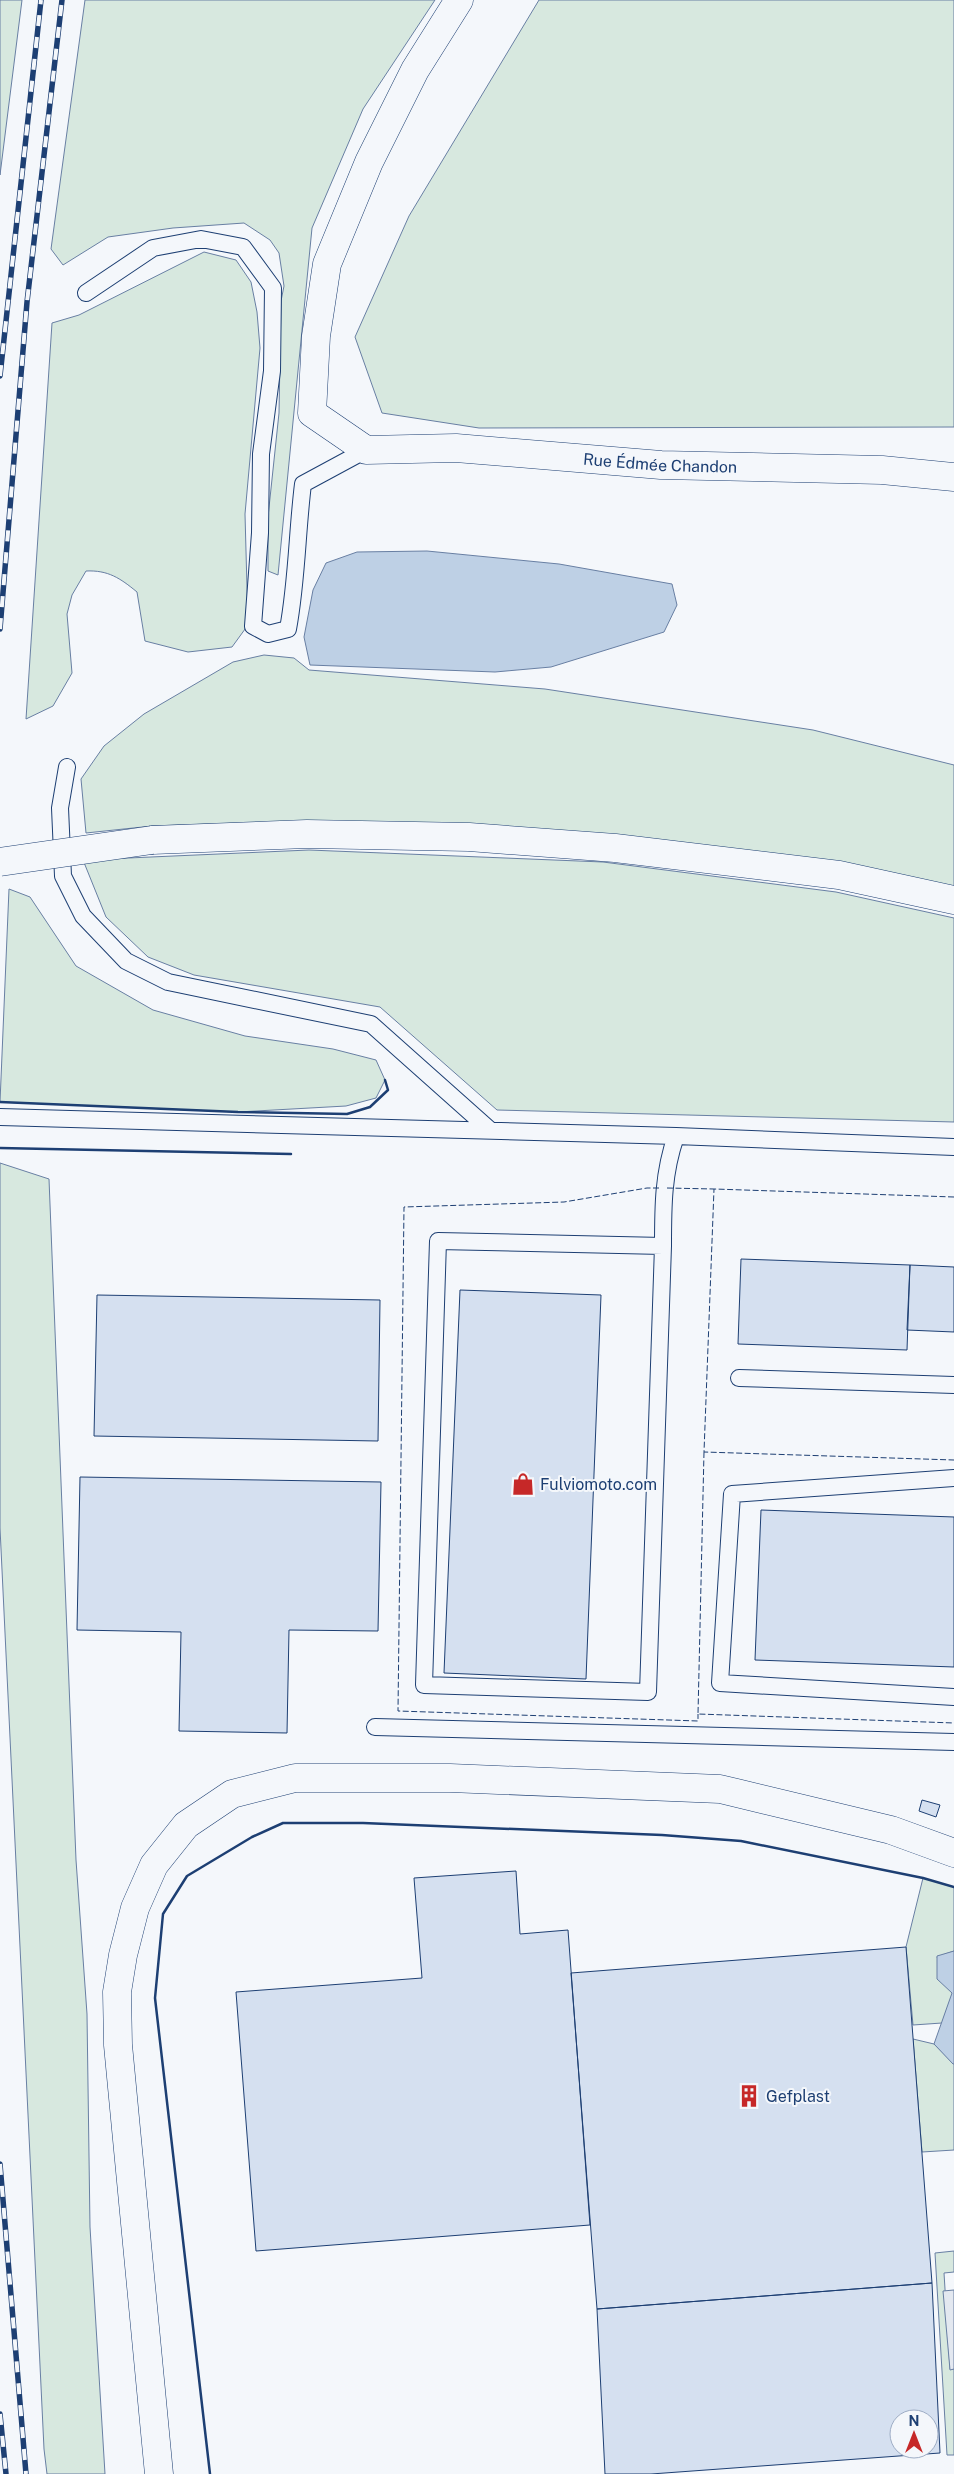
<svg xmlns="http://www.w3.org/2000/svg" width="954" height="2474" viewBox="0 0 954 2474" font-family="'Public Sans',sans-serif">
<rect width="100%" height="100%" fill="#f4f7fb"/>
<path fill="#d7e8df" stroke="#687fa3" d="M0 0H22L0 175Z
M85 0H435L363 109 312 228 278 575 268 571V517L279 413 281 301 284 286 279 253 270 240 244 223 173 228 108 237 63 265 51 249Z
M539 0H954V427L479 428 382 413 355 337 409 216Z
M204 252 236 260 251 282 257 312 260 348 245 514 248 625 232 647 188 652 145 641 137 592C120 578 108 570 86 571L72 595 67 614 72 673 53 706 26 719 52 323 79 315Z
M264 655 294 658 309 670 545 689 813 730 954 765V886L301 821 152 826 86 833 81 779 104 746 144 714 233 662Z
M309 850 603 862 836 892 954 918V1122L497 1110 380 1007 194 975 148 957 106 917 83 860Z
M9 889 30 897 76 966 153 1010 245 1036 333 1049 376 1060 385 1080 376 1098 346 1106 238 1112 0 1102Z
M0 1163 49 1179 76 1860 87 2014 90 2227 105 2474H47L44 2449 0 1528Z
M923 1878 954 1887V1951L937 1957 953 1993 942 2023 913 2025 906 1947Z
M913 2039 934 2044 954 2064V2150L922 2152Z
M954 2251V2272L944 2273 950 2369H954V2455H947L935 2253Z"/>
<path fill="#e3e8f0" stroke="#687fa3" d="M954 2290V2369L950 2370 943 2291Z"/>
<path fill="#bed0e5" stroke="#687fa3" d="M427 551 559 564 672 584 677 605 664 632 551 667 495 672 310 665 304 637 313 590 326 563 357 552Z
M954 1951V2064H953L934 2044 952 1993 937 1979V1956Z"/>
<path fill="#d5e0f0" stroke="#1d3f73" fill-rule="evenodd" d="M741 1259 910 1265 907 1350 738 1344Z
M910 1265 954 1267V1332L907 1330Z
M460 1290 601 1295 586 1679 444 1673Z
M97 1295 380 1300 378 1441 94 1436Z
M80 1477 381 1482 378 1631 289 1630 287 1733 179 1731 181 1632 77 1630Z
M761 1510 954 1517V1667L755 1660Z
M922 1800 940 1805 936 1817 919 1811Z
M516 1871 520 1934 568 1930 590 2225 256 2251 236 1992 422 1978 414 1878Z
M906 1947 932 2283 597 2309 571 1973Z
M932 2283 940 2453 651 2474H605L597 2309ZM899 2419H929V2449H899Z"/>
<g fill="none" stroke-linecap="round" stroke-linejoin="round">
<defs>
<path id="lane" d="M86 293 153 248 201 239 243 247 273 288 272 371 261 454 260 533 253 626 268 634 288 629C297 581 297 532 303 484L366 450
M67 767 60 808 63 876 83 916 126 961 168 982 371 1024 490 1130
M0 1117 676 1136 954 1147
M663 1246 438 1241 424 1685 648 1692 663 1246C663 1207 663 1173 676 1136
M739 1378 954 1385
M954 1478 732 1494 720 1683 954 1697
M375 1727 954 1742"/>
<g id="street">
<path id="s1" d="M459 0 415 70 369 162 327 264 316 336 312 413 366 450 456 448 661 465 882 470 954 477"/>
<path d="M152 840 307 834 469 837 615 848 839 875 954 900"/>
<path d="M159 2474 118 2045 117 1992 123 1955 135 1908 154 1865 186 1825 232 1794 295 1778H450L720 1789 891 1830 954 1853"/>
</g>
</defs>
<use href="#lane" stroke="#1d3f73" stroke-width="18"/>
<use href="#street" stroke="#1d3f73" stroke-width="29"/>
<use href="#lane" stroke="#f4f7fb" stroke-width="16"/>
<use href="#street" stroke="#f4f7fb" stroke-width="28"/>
<defs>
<path id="rail" d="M0 376 41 0
M0 629 27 302 62 0
M0 2164 26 2474
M0 2414 6 2474"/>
</defs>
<use href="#rail" stroke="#1d3f73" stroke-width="5.5"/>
<use href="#rail" stroke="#f4f7fb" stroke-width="4" stroke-dasharray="11" stroke-linecap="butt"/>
<defs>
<path id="street-bridge" d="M0 862 152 840"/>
</defs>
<use href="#street-bridge" stroke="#1d3f73" stroke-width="29" stroke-linecap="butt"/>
<use href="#street-bridge" stroke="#f4f7fb" stroke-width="28"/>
<path stroke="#1d3f73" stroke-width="1" stroke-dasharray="6 2.5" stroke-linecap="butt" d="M659 1188H647L564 1202 404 1207 398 1711 698 1721V1714
M667 1188 714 1189
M954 1197 714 1189 704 1452 954 1460
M704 1452 698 1714 954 1723"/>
<path stroke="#1d3f73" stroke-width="2.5" d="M0 1102 238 1112 347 1114 370 1107 388 1090 385 1080
M0 1148 291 1154
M210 2474 155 1998 163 1914 187 1876 252 1837 283 1823H363L662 1835 741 1841 923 1878 954 1887"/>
</g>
<defs>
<symbol id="shop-bare" viewBox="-9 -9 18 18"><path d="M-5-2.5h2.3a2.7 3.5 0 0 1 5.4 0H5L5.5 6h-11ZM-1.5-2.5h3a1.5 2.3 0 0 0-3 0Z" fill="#c62828" stroke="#f4f7fb" stroke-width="2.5" paint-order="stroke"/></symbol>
<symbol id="building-bare" viewBox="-9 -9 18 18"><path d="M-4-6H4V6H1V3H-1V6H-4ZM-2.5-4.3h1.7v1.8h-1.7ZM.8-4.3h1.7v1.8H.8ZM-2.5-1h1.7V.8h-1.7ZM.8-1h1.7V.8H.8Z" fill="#c62828" stroke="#f4f7fb" stroke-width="2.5" paint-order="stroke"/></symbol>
</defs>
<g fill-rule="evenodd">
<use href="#shop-bare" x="507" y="1468" width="32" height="32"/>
<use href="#building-bare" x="733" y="2080" width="32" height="32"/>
</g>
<g text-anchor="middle" stroke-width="4" stroke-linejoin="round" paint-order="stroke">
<g font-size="16" fill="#1d3f73" stroke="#f4f7fb">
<text dy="6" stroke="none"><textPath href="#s1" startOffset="806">Rue Édmée Chandon</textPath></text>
</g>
<g font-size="16" fill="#1d3f73" stroke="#f4f7fb" text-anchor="start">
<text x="540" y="1490">Fulviomoto.com</text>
<text x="766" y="2102">Gefplast</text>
</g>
</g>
<g transform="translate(914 2434)"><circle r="24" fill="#f4f7fb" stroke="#9eadc5"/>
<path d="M0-4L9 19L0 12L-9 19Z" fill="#c62828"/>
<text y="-8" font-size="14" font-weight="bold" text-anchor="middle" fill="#1d3f73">N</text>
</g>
</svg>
